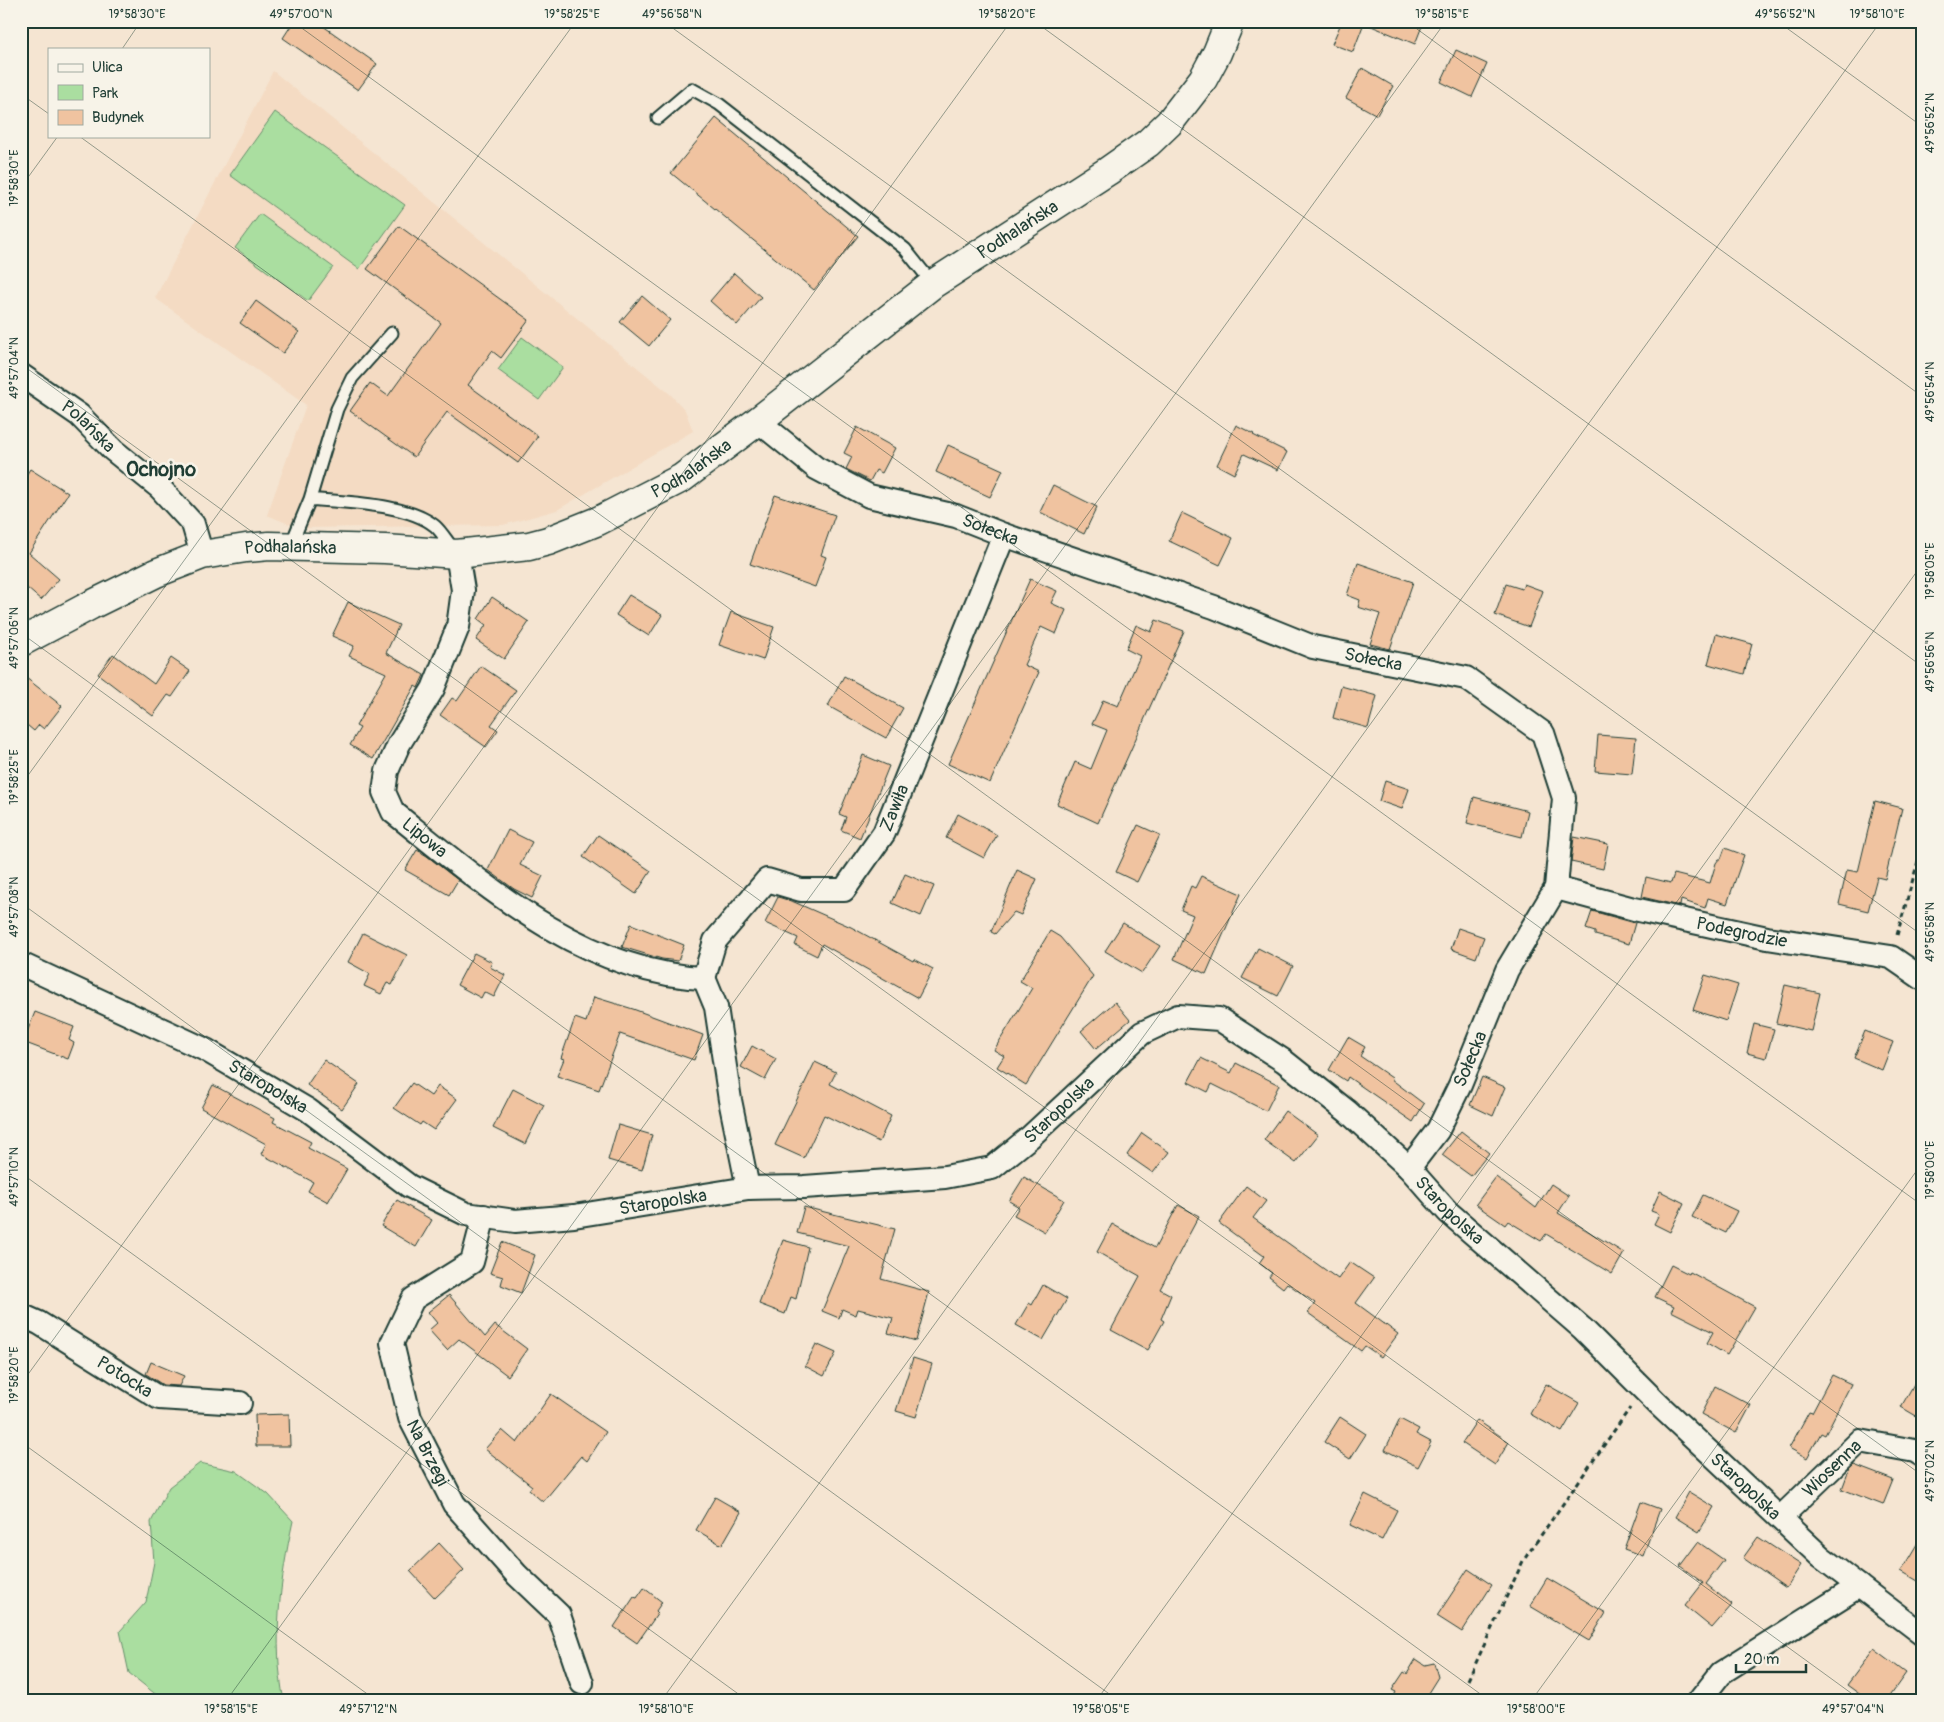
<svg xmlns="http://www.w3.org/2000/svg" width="1944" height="1722" viewBox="0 0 1944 1722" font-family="Pangolin,sans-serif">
<rect width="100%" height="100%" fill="#f5e5d2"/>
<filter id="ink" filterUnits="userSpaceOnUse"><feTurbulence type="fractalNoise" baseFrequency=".02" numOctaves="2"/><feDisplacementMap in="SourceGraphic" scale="10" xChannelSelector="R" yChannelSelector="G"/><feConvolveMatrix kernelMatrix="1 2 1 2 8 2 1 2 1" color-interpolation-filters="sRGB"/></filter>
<g filter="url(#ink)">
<path fill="#f4dbc3" d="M273 71 670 394 685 410 693 431 557 510 503 525 299 528 267 515 306 405 155 298Z"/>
<path fill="#aadea0" stroke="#648e6a" d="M275 112 405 205 359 269 230 175Z
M260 214 333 267 308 301 235 248Z
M522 337 563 367 539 400 498 370Z
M200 1463 236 1471 268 1494 293 1521C280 1580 272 1641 284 1701H164L129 1673 120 1631 146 1602 154 1562 151 1522 169 1487Z"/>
<path fill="#f0c3a0" stroke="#1f3d34" d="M294 21H316L377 64 358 90 283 38Z
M1342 21H1424L1415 44 1364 23 1353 52 1332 44Z
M1456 50 1487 64 1472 97 1441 82Z
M1362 68 1393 86 1377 115 1346 98Z
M716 118 858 236 814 290 671 173Z
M399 226 529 320 501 358 492 351 468 385 538 436 518 463 447 412 414 457 350 411 370 383 388 396 441 323 367 269Z
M734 273 761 297 737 325 710 301Z
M642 296 670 320 649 346 620 322Z
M256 301 299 332 283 353 240 323Z
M1236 425 1254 434 1253 435 1287 452 1278 470 1244 454 1234 474 1217 465Z
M857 427 895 448 882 473 876 470 870 481 846 469 852 457 844 453Z
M948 445 1003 470 990 497 936 472Z
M30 469 68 493 29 553 59 579 41 600 21 583V483Z
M1053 485 1097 507 1084 534 1040 512Z
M775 495 835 515 821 555 826 557 815 587 750 564Z
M1182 513 1233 538 1220 565 1169 541Z
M1358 563 1413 582 1390 649 1370 644 1380 614 1358 607 1360 600 1347 595Z
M1030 579 1057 591 1051 603 1066 610 1056 634 1041 627 1024 665 1039 672 990 783 948 764Z
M1506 584 1522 589 1524 584 1543 591 1529 627 1495 615Z
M629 595 662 615 649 636 616 615Z
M492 597 529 622 504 659 476 640 486 625 478 619Z
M348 602 399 625 386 653 424 675 418 688 415 686 373 759 350 745 360 728 356 726 386 673 349 656 354 646 332 636Z
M731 612 774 627 763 660 719 645Z
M1156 620 1184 631 1098 823 1057 804 1075 762 1091 769 1107 730 1092 724 1098 712 1103 700 1118 706 1140 656 1126 649 1136 625 1151 632Z
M1716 634 1752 644 1744 674 1708 664Z
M113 654 154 684 171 658 190 671 172 697 168 695 153 716 98 674Z
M481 666 516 690 491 725 498 730 486 747 440 715 452 698 457 701Z
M21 674 62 706 44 729 39 725 34 731 21 720Z
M844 676 903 708 886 738 828 706Z
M1341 686 1377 696 1368 728 1333 718Z
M1598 735 1636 738 1632 774 1595 771Z
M863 755 889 766 860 838 841 830 846 817 839 814Z
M1385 781 1409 789 1402 809 1379 801Z
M1474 797 1528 811 1522 837 1467 823Z
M1875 801 1902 808 1885 879 1877 877 1868 911 1839 904 1847 870 1858 872Z
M958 814 997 835 984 858 946 838Z
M1138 825 1160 835 1137 882 1116 872Z
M508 830 532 842 520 865 543 876 532 898 514 889 488 870Z
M598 835 651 871 636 894 583 857Z
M1574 837 1608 844 1603 869 1571 862Z
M1725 848 1744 855 1727 904 1708 898 1705 908 1681 900 1680 906 1642 897 1646 877 1671 883 1674 874 1710 883 1716 863 1719 859H1721Z
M417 850 427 856 458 880 449 895 405 870Z
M1017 870 1037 879 1021 915 1014 912 995 934 991 932Z
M905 874 934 886 921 916 892 903Z
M1201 876 1241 894 1206 974 1174 959 1193 915 1181 910 1191 886 1195 888Z
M778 897 794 902 851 927 913 961 914 959 933 969 918 998 822 944 817 956 795 945 798 938 765 923Z
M1592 911 1635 923 1629 944 1595 935V932L1586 929Z
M1123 923 1160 946 1142 973 1105 951Z
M631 924 684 945 678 961 662 959 622 947Z
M1458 928 1484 937 1476 958 1451 949Z
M1050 931 1060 937 1093 976 1026 1085 997 1067 1004 1056 994 1050 1032 988 1020 981Z
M363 933 407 955 392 985 387 983 381 994 364 986 370 974 348 962Z
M1258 948 1293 966 1278 996 1242 978Z
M474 953 492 962 490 967 505 975 494 997 484 992 481 998 457 985Z
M1705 975 1738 985 1726 1021 1693 1010Z
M1785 985 1820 993 1811 1031 1776 1023Z
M594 997 633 1009 703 1035 694 1060 620 1034 599 1090 557 1076 564 1059 561 1058 575 1018 586 1022Z
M1115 1002 1130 1020 1096 1049 1081 1031Z
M35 1012 74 1027 69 1040 74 1043 68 1059 23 1042Z
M1754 1024 1774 1029 1766 1058 1747 1053Z
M1865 1031 1893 1042 1882 1070 1854 1058Z
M1348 1037 1365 1047 1360 1056 1392 1078 1391 1079 1424 1104 1413 1122 1348 1077 1346 1081 1329 1070Z
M752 1046 776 1059 765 1080 741 1067Z
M1201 1058 1231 1073 1236 1063 1279 1085 1266 1111 1212 1084 1208 1092 1188 1082Z
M324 1060 359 1084 342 1109 307 1085Z
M815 1062 836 1072 830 1084 891 1116 879 1142 824 1115 804 1158 775 1145Z
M1482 1077 1505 1087 1493 1116 1470 1105Z
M412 1083 431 1096 438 1086 457 1099 434 1130 422 1122 420 1125 394 1108Z
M213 1085 275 1118 273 1122 311 1142 308 1148 347 1169 328 1202 308 1191 313 1182 261 1154 266 1144 201 1108Z
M513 1089 544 1105 525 1144 493 1128Z
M1285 1111 1318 1135 1296 1163 1264 1140Z
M618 1125 652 1135 642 1170 608 1160Z
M1461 1131 1489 1153 1471 1176 1442 1155Z
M1142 1133 1169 1152 1153 1173 1127 1155Z
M1024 1177 1064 1200 1045 1232 1014 1215 1019 1207 1009 1201Z
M1496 1177 1536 1208 1551 1184 1569 1196 1558 1213 1624 1253 1612 1274 1546 1234 1541 1241 1508 1221 1505 1225 1482 1209 1476 1204Z
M1246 1186 1266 1201 1253 1218 1338 1279 1350 1262 1374 1278 1356 1303 1398 1334 1381 1357 1365 1346 1361 1351 1308 1313 1315 1303 1287 1283 1283 1288 1269 1277 1272 1273 1259 1263 1264 1256 1219 1223Z
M1660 1191 1684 1203 1670 1232 1654 1224 1659 1214 1651 1211Z
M1703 1195 1737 1211 1726 1233 1692 1217Z
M397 1200 432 1220 416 1247 381 1226Z
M1178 1205 1199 1216 1160 1289 1171 1295 1161 1319 1164 1321 1148 1350 1111 1330 1140 1276 1097 1252 1112 1224 1155 1248Z
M804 1207 895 1229 881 1279 929 1292 916 1341 888 1333 893 1318 858 1309 856 1315 842 1309 839 1318 822 1311 849 1246 797 1233Z
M783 1240 808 1247 796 1299 791 1297 785 1314 759 1304Z
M502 1242 535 1255 521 1293 501 1285 503 1277 490 1273Z
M1671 1265 1689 1274 1690 1272 1755 1307 1727 1355 1707 1343 1713 1332 1671 1311 1674 1306 1655 1297Z
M1043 1285 1067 1299 1043 1340 1016 1325 1029 1303 1032 1305Z
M449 1295 485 1337 495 1325 527 1349 508 1376 459 1339 447 1350 429 1330 437 1323 428 1312Z
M816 1344 836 1353 824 1376 805 1366Z
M913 1358 932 1364 916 1417 896 1411Z
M151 1362 184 1376 179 1386 163 1385 146 1374Z
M1923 1368V1420L1901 1407Z
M1832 1375 1851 1384 1825 1435 1821 1433 1807 1458 1789 1448 1809 1412 1812 1413Z
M1546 1384 1579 1403 1562 1432 1530 1414Z
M1715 1386 1751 1405 1736 1433 1701 1414Z
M551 1394 606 1432 587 1461 581 1456 543 1502 529 1490 532 1486 485 1449 502 1430 517 1443Z
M289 1414 290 1446H256L255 1415Z
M1340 1417 1366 1434 1350 1459 1324 1442Z
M1400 1419 1419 1429 1416 1434 1431 1442 1418 1467 1385 1450Z
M1477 1420 1509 1442 1495 1465 1462 1443Z
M1854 1465 1893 1480 1883 1505 1842 1489 1849 1470Z
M1689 1492 1714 1507 1699 1532 1675 1517Z
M1365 1494 1397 1510 1382 1540 1350 1525Z
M715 1497 741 1512 722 1545 696 1530Z
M1641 1502 1660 1509 1643 1556 1624 1549Z
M1923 1534V1584L1901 1571Z
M1758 1537 1801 1565 1786 1588 1743 1558Z
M1698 1542 1724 1560 1706 1584 1732 1605 1712 1628 1685 1606 1703 1583 1680 1566Z
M439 1543 464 1570 435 1598 410 1571Z
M1468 1569 1492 1585 1462 1632 1437 1616Z
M1547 1578 1606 1613 1589 1641 1530 1606Z
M644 1588 662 1602 656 1611 658 1613 637 1643 614 1627 634 1597 637 1598Z
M1874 1649 1906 1673 1886 1701H1869L1847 1685Z
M1416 1659 1425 1665 1434 1663 1438 1677 1423 1701H1391L1396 1692 1392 1690 1404 1672 1407 1674Z"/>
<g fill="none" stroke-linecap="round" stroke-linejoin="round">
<defs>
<path id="lane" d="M658 118 692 89 719 104 905 249 933 284
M310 499C345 503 407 503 435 526 442 532 448 543 454 550
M290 547 310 499 337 409 352 378 392 333"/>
<g id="street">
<path id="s1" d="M21 375 79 415 113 450 160 488 193 524 202 555"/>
<path id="s2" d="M758 421 816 468 869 496 956 516 1004 535 1214 607 1313 647 1466 678 1543 733 1564 798 1556 888 1507 970 1460 1085 1438 1130 1409 1168"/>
<path id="s3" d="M457 554 463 590 458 627 433 689 399 744 387 771 384 792 393 812C483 884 583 973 704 978"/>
<path id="s4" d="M1556 888 1634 909 1767 938 1891 957 1923 979"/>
<path id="s5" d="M21 964 206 1050 308 1110 409 1186 466 1214 515 1221 574 1216 748 1188 804 1187 945 1177 992 1168 1030 1137 1142 1033 1178 1016 1219 1019 1284 1061 1348 1112 1409 1168 1448 1212 1583 1329 1659 1405 1821 1557 1923 1635"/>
<path id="s6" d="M704 978 715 941 767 880 801 890H844L884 833 1004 535"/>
<path d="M704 978 716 1007 730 1100 748 1188"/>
<path id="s7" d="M484 1216 472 1262 413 1299 392 1343 410 1418 454 1504 517 1575 559 1615 582 1683"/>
<path id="s8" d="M21 1315 39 1323 159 1398 240 1403"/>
<path id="s9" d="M1780 1518 1860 1441 1915 1451 1923 1456"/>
<path d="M1699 1701 1721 1673 1859 1586"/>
</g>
<g id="secondary">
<path id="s10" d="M21 642 91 605 156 573 202 555 246 548 269 546 385 549 457 554 529 546 548 541 598 521 682 478 758 421 933 284 1108 171 1148 143 1169 123 1203 79 1217 53 1230 21"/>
</g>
</defs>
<use href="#lane" stroke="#1f3d34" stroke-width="15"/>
<use href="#street" stroke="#1f3d34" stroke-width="26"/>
<use href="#secondary" stroke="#1f3d34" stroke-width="31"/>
<path stroke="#1f3d34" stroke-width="3" stroke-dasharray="5 4" stroke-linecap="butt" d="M1897 935 1923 844
M1468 1680 1523 1561 1630 1408"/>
<use href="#lane" stroke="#f7f3e8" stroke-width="11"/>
<use href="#street" stroke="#f7f3e8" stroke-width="22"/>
<use href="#secondary" stroke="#f7f3e8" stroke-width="28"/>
</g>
</g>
<path fill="none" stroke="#1f3d34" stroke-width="1" stroke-opacity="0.45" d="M292 21 1923 1206M663 21 1923 936M1034 21 1923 667M1406 21 1923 397M1777 21 1923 127M122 49 141 21M21 94 49 114M79 136 1923 1476M21 187 58 136M21 364 1862 1701M21 633 1490 1701M21 785 576 21M21 903 1119 1701M21 1173 748 1701M21 1384 1011 21M21 1442 377 1701M226 1701 1446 21M661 1701 1881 21M1096 1701 1923 563M1531 1701 1923 1162"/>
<g text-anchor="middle" stroke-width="5" stroke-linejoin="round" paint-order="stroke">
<g font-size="18" fill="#1f3d34" stroke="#f7f3e8">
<text dy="6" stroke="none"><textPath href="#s10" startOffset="1115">Podhalańska</textPath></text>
<text dy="6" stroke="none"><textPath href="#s1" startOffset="85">Polańska</textPath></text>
<text dy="6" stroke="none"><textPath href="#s10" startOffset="710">Podhalańska</textPath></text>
<text dy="6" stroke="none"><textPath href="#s2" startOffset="261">Sołecka</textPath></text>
<text dy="6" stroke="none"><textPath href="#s10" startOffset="290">Podhalańska</textPath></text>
<text dy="6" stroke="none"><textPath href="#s2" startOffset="666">Sołecka</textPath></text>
<text dy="6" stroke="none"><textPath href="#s6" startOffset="294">Zawiła</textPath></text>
<text dy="6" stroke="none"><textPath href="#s3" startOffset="319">Lipowa</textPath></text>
<text dy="6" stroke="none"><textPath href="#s4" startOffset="191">Podegrodzie</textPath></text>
<text transform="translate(1470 1059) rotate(-67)" y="6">Sołecka</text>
<text dy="6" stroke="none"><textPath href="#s5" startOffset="276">Staropolska</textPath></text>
<text dy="6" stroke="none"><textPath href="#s5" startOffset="1131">Staropolska</textPath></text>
<text dy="6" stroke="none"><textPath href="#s5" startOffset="711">Staropolska</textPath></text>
<text dy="6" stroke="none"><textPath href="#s5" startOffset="1626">Staropolska</textPath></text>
<text dy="6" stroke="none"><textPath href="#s8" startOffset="121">Potocka</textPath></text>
<text dy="6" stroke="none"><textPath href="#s7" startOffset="282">Na Brzegi</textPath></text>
<text dy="6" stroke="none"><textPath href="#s9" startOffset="72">Wiosenna</textPath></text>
<text dy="6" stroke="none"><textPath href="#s5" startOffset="2031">Staropolska</textPath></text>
</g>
<g font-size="20" font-weight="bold" fill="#1f3d34" stroke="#f7f3e8">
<text x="161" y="476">Ochojno</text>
</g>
</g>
<rect width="1944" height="1722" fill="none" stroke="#f7f3e8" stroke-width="55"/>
<rect x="48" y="48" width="162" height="90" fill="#f7f3e8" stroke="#a1aaa0"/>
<rect x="58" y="64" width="25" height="8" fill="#f7f3e8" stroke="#a1aaa0"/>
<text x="92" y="72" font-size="15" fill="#1f3d34">Ulica</text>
<rect x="58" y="85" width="25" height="15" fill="#aadea0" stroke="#a1aaa0"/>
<text x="92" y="98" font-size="15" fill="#1f3d34">Park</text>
<rect x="58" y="110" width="25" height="15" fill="#f0c3a0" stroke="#a1aaa0"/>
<text x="92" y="122" font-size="15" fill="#1f3d34">Budynek</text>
<path d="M1736 1664v8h70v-8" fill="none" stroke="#1f3d34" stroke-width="2.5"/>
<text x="1744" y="1664" font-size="15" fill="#1f3d34" stroke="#f7f3e8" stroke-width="4" paint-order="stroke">20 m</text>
<rect x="28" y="28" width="1888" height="1666" fill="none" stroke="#1f3d34" stroke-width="2"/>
<g font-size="12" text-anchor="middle" fill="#1f3d34">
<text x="137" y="18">19°58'30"E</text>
<text x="301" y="18">49°57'00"N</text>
<text x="572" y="18">19°58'25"E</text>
<text x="672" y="18">49°56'58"N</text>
<text x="1007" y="18">19°58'20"E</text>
<text x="1442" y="18">19°58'15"E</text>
<text x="1785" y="18">49°56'52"N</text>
<text x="1877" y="18">19°58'10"E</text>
<text transform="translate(1930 123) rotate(-90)" y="4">49°56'52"N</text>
<text transform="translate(14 178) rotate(-90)" y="4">19°58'30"E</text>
<text transform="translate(14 368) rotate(-90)" y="4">49°57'04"N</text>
<text transform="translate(1930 392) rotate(-90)" y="4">49°56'54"N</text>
<text transform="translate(1930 571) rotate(-90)" y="4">19°58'05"E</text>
<text transform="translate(14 638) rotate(-90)" y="4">49°57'06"N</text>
<text transform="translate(1930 662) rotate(-90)" y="4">49°56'56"N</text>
<text transform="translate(14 777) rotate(-90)" y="4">19°58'25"E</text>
<text transform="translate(14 907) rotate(-90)" y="4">49°57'08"N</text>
<text transform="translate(1930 932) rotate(-90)" y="4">49°56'58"N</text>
<text transform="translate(1930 1170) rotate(-90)" y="4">19°58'00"E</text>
<text transform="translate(14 1177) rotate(-90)" y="4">49°57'10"N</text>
<text transform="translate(14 1375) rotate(-90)" y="4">19°58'20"E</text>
<text transform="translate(1930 1471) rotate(-90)" y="4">49°57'02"N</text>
<text x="231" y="1713">19°58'15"E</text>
<text x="368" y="1713">49°57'12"N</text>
<text x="666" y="1713">19°58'10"E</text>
<text x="1101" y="1713">19°58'05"E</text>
<text x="1536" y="1713">19°58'00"E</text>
<text x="1853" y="1713">49°57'04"N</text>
</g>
</svg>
